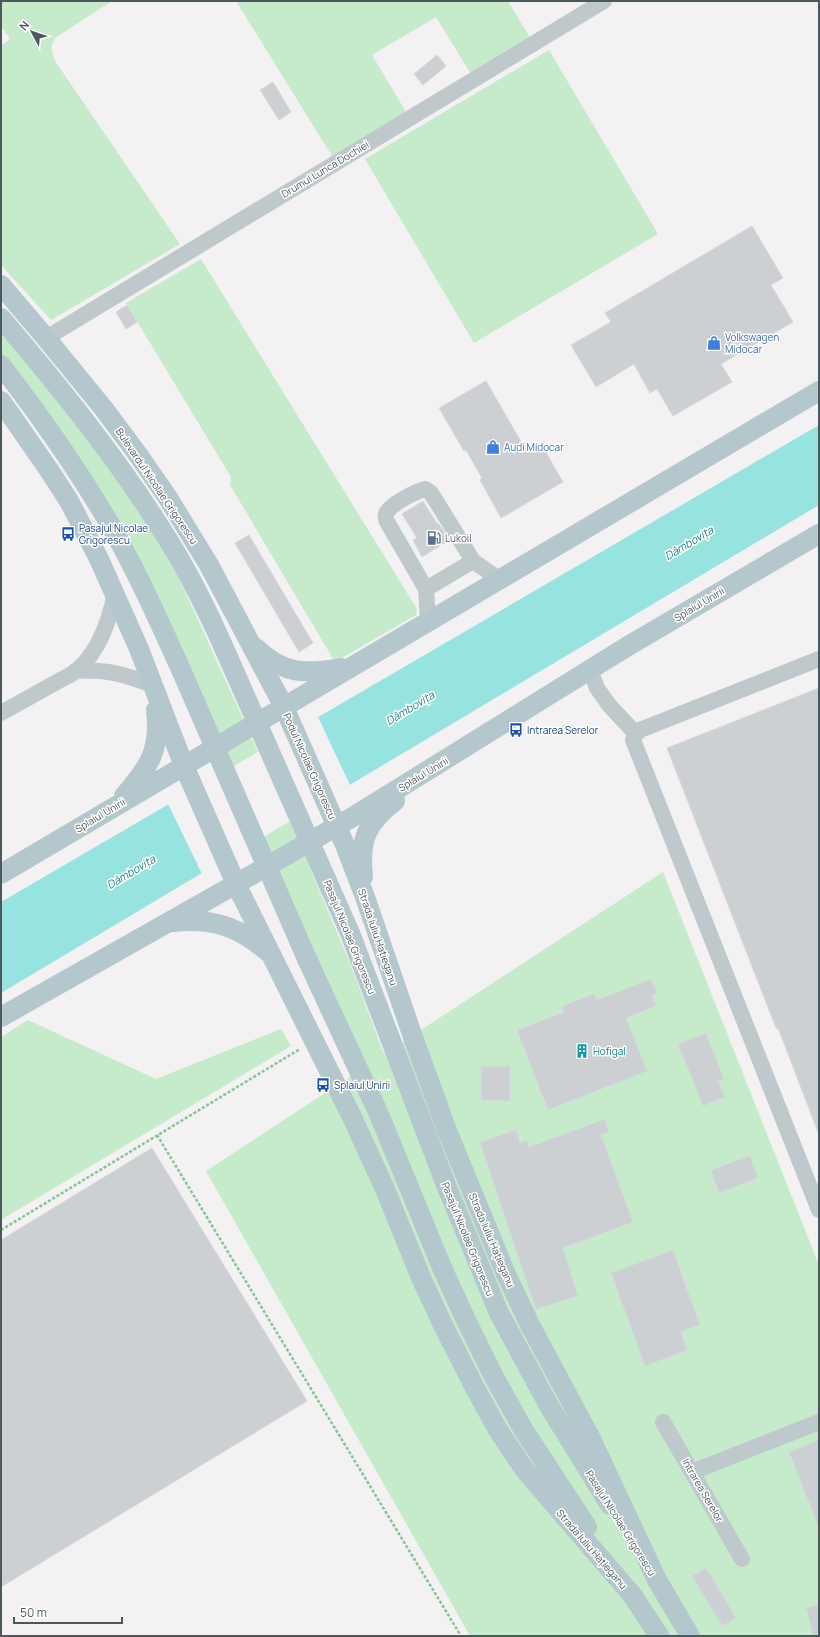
<svg xmlns="http://www.w3.org/2000/svg" width="820" height="1637" viewBox="0 0 820 1637" font-family="Manrope,sans-serif">
<rect width="100%" height="100%" fill="#f3f1f2"/>
<path fill="#c5ebca" d="M1 1H112L55 38 51 48 55 61 180 244 51 320 1 265V46L10 39 1 26Z
M236 1H508L531 39 471 74 436 17 372 55 406 112 332 156Z
M549 50 658 234 474 343 365 159Z
M201 259 417 609 416 615 335 662 230 485 231 477 126 303Z
M1 331 98 450 153 534 180 580 295 833 350 963 384 1054 663 872 819 1265V1636H470L206 1171 365 1067 209 718 25 384 1 354Z
M28 1020 156 1079 281 1029 291 1046 1 1220V1037Z"/>
<path fill="#97e3e0" d="M819 425V505L1 993V902Z"/>
<path fill="#f3f1f2" d="M318 717 350 785 202 874 168 804Z"/>
<path fill="#ccd0d2" stroke="#d6d9dc" d="M437 55 446 66 423 85 414 74Z
M273 82 291 112 279 120 260 90Z
M752 226 783 278 771 285 793 322 721 364 732 382 673 416 657 389 650 393 634 364 596 387 571 345 611 322 605 313Z
M127 305 137 322 126 329 116 312Z
M486 381 527 452 541 444 563 482 501 518 480 480 482 478 466 450 464 451 439 408Z
M423 501 438 525 439 524 449 540 422 557 413 540 417 538 402 514Z
M249 535 313 643 299 652 235 543Z
M819 688V1131L818 1132 778 1028H776L667 748Z
M651 979 657 993 652 995 656 1006 626 1018 647 1071 548 1110 517 1030 564 1012 562 1006 594 994 597 1000Z
M706 1033 724 1079 718 1081 725 1097 703 1106 678 1044Z
M481 1066H510V1101L481 1100Z
M605 1119 609 1132 601 1135 633 1222 563 1248 578 1296 536 1309 480 1142 516 1130 520 1143 527 1140 529 1147Z
M152 1148 307 1401 1 1587V1240Z
M750 1156 758 1178 719 1193 711 1170Z
M673 1250 700 1325 681 1332 687 1350 645 1366 611 1273Z
M819 1440V1526H818L789 1452Z
M706 1568 736 1618 722 1626 692 1576Z
M819 1605V1636H813L806 1608Z"/>
<g fill="none" stroke-linecap="round" stroke-linejoin="round">
<path stroke="#81c692" stroke-width="2.5" stroke-dasharray="3 2" stroke-linecap="butt" d="M157 1135 461 1636
M1 1230 300 1049"/>
<path stroke="#bfc9cc" stroke-width="16" d="M46 338 604 1
M426 589 386 520C386 518 385 516 386 514 388 505 417 491 425 489L431 493 473 561
M428 621 426 589 473 561 499 579
M819 659 640 730 636 734 633 740 819 1210
M590 670 597 688 609 705 636 734
M75 671C106 669 124 674 152 685
M1 713C19 703 37 693 55 683 61 679 70 676 76 671 99 652 109 622 115 593
M663 1422 742 1559
M692 1472 819 1422"/>
<path stroke="#b4c7cd" stroke-width="20" d="M1 285 46 338 104 409 139 456 168 498 209 565 284 707 345 845 365 897 413 1037 446 1128 505 1272 530 1325 591 1439 657 1580 690 1636
M1 318C62 390 121 463 170 543 191 577 208 612 224 648
M1 365C41 417 79 471 112 528 138 574 160 623 182 672
M1 401 49 470 69 501 99 559 139 649 184 766 236 884 352 1117 385 1189 422 1280 444 1327 476 1390 498 1430 524 1469 633 1596 659 1636
M256 648C284 675 305 674 341 668
M124 796C149 767 161 750 156 710
M1 874 819 391
M363 877C359 840 366 823 395 801
M173 922C212 918 238 926 268 952
M350 933 446 1185 499 1313 549 1406 610 1505
M307 959 378 1112 443 1270 465 1318 493 1375 523 1429 587 1527
M1 1017 236 884 351 818 628 646 819 534"/>
<path stroke="#b4c7cd" stroke-width="20" d="M224 648 350 933
M182 672 307 959"/>
</g>
<defs>
<symbol id="shop-bare" viewBox="-9 -9 18 18"><path d="M-5-2.5h2.3a2.7 3.5 0 0 1 5.4 0H5L5.5 6h-11ZM-1.5-2.5h3a1.5 2.3 0 0 0-3 0Z" fill="#3f7fe0" stroke="#fff" stroke-width="2.5" paint-order="stroke"/></symbol>
<symbol id="bus-bare" viewBox="-9 -9 18 18"><path d="M-5-6H5V4H4V6H2V4H-2V6H-4V4H-5ZM-3.5-4V0h7V-4ZM-3.5 1.2v1.5H-2V1.2ZM2 1.2v1.5H3.5V1.2Z" fill="#1a4fb4" stroke="#fff" stroke-width="2.5" paint-order="stroke"/></symbol>
<symbol id="fuel-bare" viewBox="-9 -9 18 18"><path d="M-5.5-6h7V0h2V4h1.3V-2.5L3-4.5l.8-.8L6-3V5H2.5V1h-1V6h-7ZM-4.2-4.7v3.2H.2V-4.7Z" fill="#5c6f8a" stroke="#fff" stroke-width="2.5" paint-order="stroke"/></symbol>
<symbol id="building-bare" viewBox="-9 -9 18 18"><path d="M-4-6H4V6H1V3H-1V6H-4ZM-2.5-4.3h1.7v1.8h-1.7ZM.8-4.3h1.7v1.8H.8ZM-2.5-1h1.7V.8h-1.7ZM.8-1h1.7V.8H.8Z" fill="#0f9aa8" stroke="#fff" stroke-width="2.5" paint-order="stroke"/></symbol>
</defs>
<g fill-rule="evenodd">
<use href="#shop-bare" x="704" y="333" width="20" height="20"/>
<use href="#shop-bare" x="483" y="437" width="20" height="20"/>
<use href="#bus-bare" x="58" y="524" width="20" height="20"/>
<use href="#fuel-bare" x="424" y="528" width="20" height="20"/>
<use href="#bus-bare" x="506" y="720" width="20" height="20"/>
<use href="#building-bare" x="572" y="1041" width="20" height="20"/>
<use href="#bus-bare" x="313" y="1075" width="20" height="20"/>
</g>
<g text-anchor="middle" stroke-width="3" stroke-linejoin="round" paint-order="stroke">
<g font-size="10" fill="#4b595d" stroke="#fff">
<text transform="translate(325 169) rotate(-31)" y="4">Drumul Lunca Dochiei</text>
<text transform="translate(157 486) rotate(56)" y="4">Bulevardul Nicolae Grigorescu</text>
<text transform="translate(699 604) rotate(-31)" y="4">Splaiul Unirii</text>
<text transform="translate(310 766) rotate(66)" y="4">Podul Nicolae Grigorescu</text>
<text transform="translate(423 774) rotate(-31)" y="4">Splaiul Unirii</text>
<text transform="translate(100 815) rotate(-31)" y="4">Splaiul Unirii</text>
<text transform="translate(350 937) rotate(68)" y="4">Pasajul Nicolae Grigorescu</text>
<text transform="translate(378 937) rotate(71)" y="4">Strada Iuliu Hațieganu</text>
<text transform="translate(468 1239) rotate(68)" y="4">Pasajul Nicolae Grigorescu</text>
<text transform="translate(492 1240) rotate(67)" y="4">Strada Iuliu Hațieganu</text>
<text transform="translate(703 1490) rotate(60)" y="4">Intrarea Serelor</text>
<text transform="translate(621 1523) rotate(58)" y="4">Pasajul Nicolae Grigorescu</text>
<text transform="translate(592 1549) rotate(49)" y="4">Strada Iuliu Hațieganu</text>
</g>
<g font-size="10" fill="#366cbe" stroke="#fff" text-anchor="start">
<text x="725" y="341">Volkswagen<tspan x="725" dy="12">Midocar</tspan></text>
<text x="504" y="451">Audi Midocar</text>
</g>
<g font-size="10" fill="#164399" stroke="#fff" text-anchor="start">
<text x="79" y="532">Pasajul Nicolae<tspan x="79" dy="12">Grigorescu</tspan></text>
<text x="527" y="734">Intrarea Serelor</text>
<text x="334" y="1089">Splaiul Unirii</text>
</g>
<g font-size="10" fill="#4e5e75" stroke="#fff" text-anchor="start">
<text x="445" y="542">Lukoil</text>
</g>
<g font-size="10" fill="#0d838f" stroke="#fff" text-anchor="start">
<text x="593" y="1055">Hofigal</text>
</g>
<g font-size="11" font-style="italic" fill="#1a837d" stroke="#fff">
<text transform="translate(689 543) rotate(-31)" y="4">Dâmbovița</text>
<text transform="translate(410 708) rotate(-31)" y="4">Dâmbovița</text>
<text transform="translate(131 872) rotate(-31)" y="4">Dâmbovița</text>
</g>
</g>
<rect width="820" height="1637" fill="none" stroke="#4b595d" stroke-width="4"/>
<g transform="translate(32 32) rotate(310)" stroke="#ffffff" stroke-width="3" paint-order="stroke">
<path d="M0-3L7 15L0 10L-7 15Z" fill="#4b595d"/>
<text y="-6" font-size="11" font-weight="bold" text-anchor="middle" fill="#4b595d">N</text>
</g>
<path d="M14 1617v6h108v-6" fill="none" stroke="#4b595d" stroke-width="2"/>
<text x="20" y="1617" font-size="12" fill="#4b595d" stroke="#ffffff" stroke-width="3" paint-order="stroke">50 m</text>
</svg>
